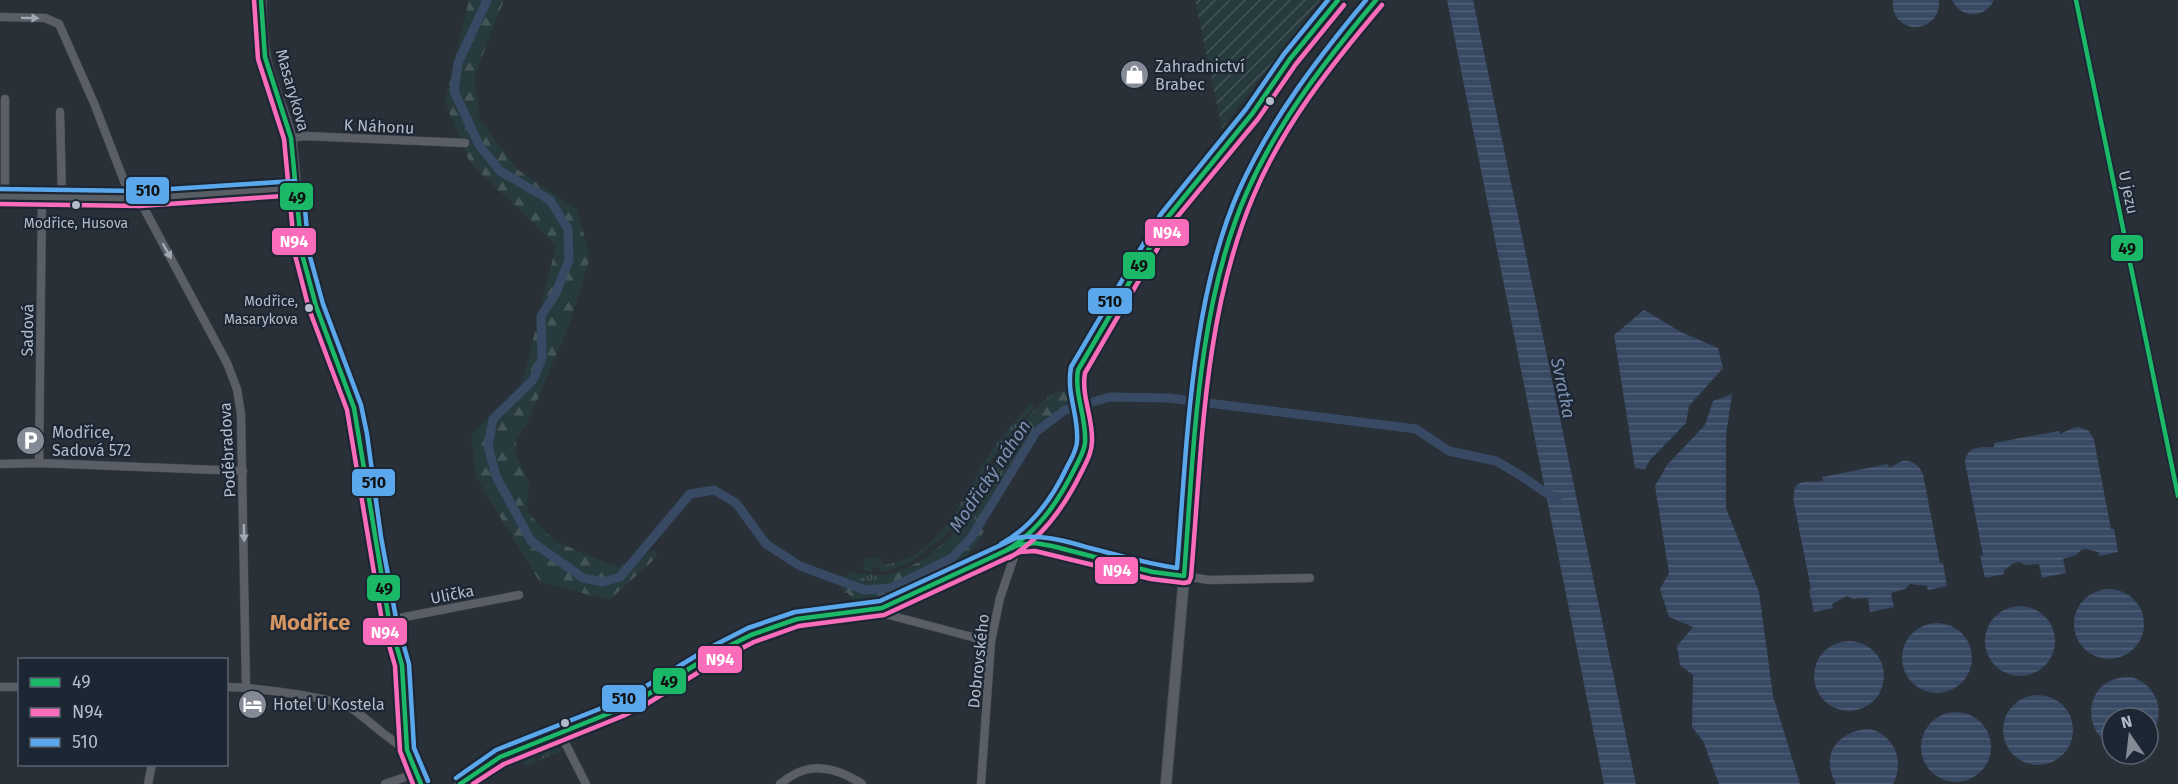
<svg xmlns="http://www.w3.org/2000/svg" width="2178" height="784" viewBox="0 0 2178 784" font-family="'Fira Sans',sans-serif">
<defs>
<pattern id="grass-tufts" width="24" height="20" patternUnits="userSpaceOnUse" patternTransform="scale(1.5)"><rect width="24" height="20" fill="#273a3e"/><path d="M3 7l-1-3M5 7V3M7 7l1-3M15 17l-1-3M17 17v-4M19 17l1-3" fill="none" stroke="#445559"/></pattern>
<pattern id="forest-firs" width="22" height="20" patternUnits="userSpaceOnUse" patternTransform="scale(1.5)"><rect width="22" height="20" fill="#273a3e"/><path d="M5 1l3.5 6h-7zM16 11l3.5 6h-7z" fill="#445559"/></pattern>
<pattern id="garden-furrows" width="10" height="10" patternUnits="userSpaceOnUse" patternTransform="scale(1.5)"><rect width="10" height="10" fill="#273a3e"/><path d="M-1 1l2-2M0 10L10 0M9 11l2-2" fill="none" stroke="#445559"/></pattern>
<pattern id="water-rules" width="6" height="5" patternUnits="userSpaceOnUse" patternTransform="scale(1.5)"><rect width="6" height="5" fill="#384963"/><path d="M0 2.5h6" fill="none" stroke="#526178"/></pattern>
</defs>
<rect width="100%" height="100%" fill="#2a3038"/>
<path fill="url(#grass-tufts)" d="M1067 390 1071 394 1076 404 1034 412 997 461 1010 470 976 525 964 523C937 559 908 568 868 583L859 574 886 575 900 571 924 559 947 540 956 530 996 461 1033 411 1049 396Z
M1032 402 1033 407 994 456 948 533 909 563 882 572 878 567H873L872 572 862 570 865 559H869L870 557 880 558 883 565C943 558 962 495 991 452 1003 435 1018 418 1032 402Z
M552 745 562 751 525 766 523 762 510 767 508 761 532 752 535 760 542 757 539 749Z"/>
<path fill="url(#forest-firs)" d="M469 0H504L474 78 480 120 518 170 577 209 590 257 570 323 526 426 516 437V455L529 483 527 512 554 541 617 567 654 550 658 556 609 600 540 582 476 477 471 434 521 389 556 245 470 163 445 102Z
M1060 391 1071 395 1082 421 1079 429 1065 412 1038 433 979 527 984 531 965 560 953 570 894 599 856 606 848 593H843L847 572 859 574 868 583C908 568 937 559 964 523L976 525 1009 470 997 461C1015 436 1032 407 1060 391Z"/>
<path fill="url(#garden-furrows)" d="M1195 0H1320L1222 129Z"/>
<path fill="url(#water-rules)" d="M1447 0H1473L1636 784H1604Z
M1893 0H1939C1941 37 1889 35 1893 0Z
M1952 0H1994C1985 19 1961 19 1952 0Z
M1644 310 1681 332 1718 348 1723 368 1689 406 1686 423 1650 460 1645 469 1635 468 1614 335Z
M1732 394 1726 435V508L1759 592 1773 696 1800 784H1719L1703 741 1692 727 1693 675 1680 665 1677 646 1693 627 1669 617 1660 589 1669 573 1655 486 1667 465 1705 425 1713 401Z
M2079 427 2089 431 2094 440 2111 529H2114L2118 552 2099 556 2098 552 2086 549 2081 550 2076 555 2063 559 2066 573 2042 578 2039 564 2025 565 2019 562 2014 563 2004 570V574L1985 578 1980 556 1983 555 1965 462C1968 444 1981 448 1994 447V443L2059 431 2060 434 2073 428Z
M1902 461C1912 460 1919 465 1923 474L1940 563H1943L1947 586 1928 590 1927 586 1910 584 1905 589 1891 593 1894 607 1870 612 1868 598 1853 599 1847 596 1832 604 1833 608 1814 612 1809 590 1811 589 1794 503C1791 476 1807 483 1823 481L1822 477 1888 464 1889 468Z
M2074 624a35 35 0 1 1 70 0a35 35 0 1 1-70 0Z
M1985 641a35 35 0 1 1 70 0a35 35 0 1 1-70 0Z
M1902 658a35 35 0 1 1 70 0a35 35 0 1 1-70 0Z
M1814 676a35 35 0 1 1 70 0a35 35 0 1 1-70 0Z
M2131 677C2159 685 2168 717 2148 737V718H2112V744C2086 735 2084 695 2108 682 2115 678 2123 677 2131 677Z
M2003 730a35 35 0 1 1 70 0a35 35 0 1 1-70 0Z
M1921 747a35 35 0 1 1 70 0a35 35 0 1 1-70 0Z
M1870 729C1895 736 1905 761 1893 784H1836C1819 754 1839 730 1870 729Z"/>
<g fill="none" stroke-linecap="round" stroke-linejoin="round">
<path stroke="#384963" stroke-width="9" d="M487 0 458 63 454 91 479 145 500 171 550 200 568 229 569 260 556 293 541 316 542 358 533 380 493 419 488 446 496 476 531 541 583 578 603 582 620 577 690 494 714 490 736 503 766 544 800 566 865 590 891 588 952 558 971 538 1036 432 1065 410 1110 397 1169 398 1416 429 1449 451 1496 461 1520 475 1546 493 1557 498"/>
<defs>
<path id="street" d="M2076 0 2178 496
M0 17 45 18 59 24 94 103 131 199
M5 99V196
M60 112 62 197
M291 138 305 136 465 143
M139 199 227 363 237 389 241 414 246 687
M39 463 42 197
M0 464 39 463 243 471
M1184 576 1209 580 1310 578
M882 608 889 615 991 642
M389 620 519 595
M0 687H20
M226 687C249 687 334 697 351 708 370 721 386 738 407 750
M560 733 586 784
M148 784 152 764
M385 784 417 773
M780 784C802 766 820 764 846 775 851 778 857 780 862 784
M981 784 991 642 1000 598 1018 545"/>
<path id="secondary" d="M261 0C261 24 262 52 270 75 276 96 286 116 291 138L302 254 316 306 354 408 360 436 374 538 389 620 402 665 407 750 421 784
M0 196 139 199 296 188
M1018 545 1046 516 1069 480 1085 446 1084 421 1075 390 1078 370 1167 218 1252 114 1290 59 1338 0
M460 784 500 757 620 709 642 698 713 654 751 635 797 619 882 608 1018 545 1035 543 1052 546 1153 572 1184 576
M1166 784 1201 382C1211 300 1229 216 1271 143 1300 91 1338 46 1376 0"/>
</defs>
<use href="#street" stroke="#484c53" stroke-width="9"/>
<use href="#secondary" stroke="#484c53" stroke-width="12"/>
<use href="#street" stroke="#5a5e66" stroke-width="8"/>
<use href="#secondary" stroke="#595d64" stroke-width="10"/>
<defs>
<path id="bus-1" d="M261 0 265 57 291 138 302 254 316 306 354 408 389 620 402 665 407 750 421 784
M2076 0 2178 496
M1005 551C1038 532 1058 502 1075 468 1079 460 1084 452 1085 443 1087 418 1074 395 1078 370L1167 218 1252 114 1290 59 1338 0
M460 784 500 757 620 709 642 698 713 654 751 635 797 619 882 608 1018 545 1035 543 1052 546 1153 572 1184 576C1194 452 1196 307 1247 192 1279 120 1326 60 1376 0"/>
<path id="bus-2" d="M254 0 258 59 284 139 295 255 309 309 347 410 382 621 395 666 400 751 413 784
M0 204 140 206 297 195
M1009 558C1043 538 1065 506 1082 471 1087 461 1092 452 1092 441 1093 417 1081 396 1085 373L1173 222 1258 119 1296 64 1344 5
M473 784 504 764 623 716 645 705 717 661 754 642 799 626 884 615 1020 552 1035 551 1151 579 1184 583 1189 582 1191 577C1202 450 1203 316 1253 197 1283 125 1332 64 1382 5"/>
<path id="bus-3" d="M303 187 309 253 323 304 361 405 367 434 381 537 396 618 409 664 414 748 428 781
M0 189 139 191 295 181
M1001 544C1032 527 1052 499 1067 467 1071 459 1077 450 1077 441 1079 415 1066 395 1071 367L1161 214 1246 109 1284 54 1328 0
M456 778 496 750 617 702 638 691 709 648 748 628 795 612 880 601 1016 538C1042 534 1065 541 1090 548 1119 555 1147 564 1177 568 1187 447 1190 299 1240 188 1272 118 1317 59 1366 0"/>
</defs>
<use href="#bus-1" stroke="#1d2633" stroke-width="9"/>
<use href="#bus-2" stroke="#1d2633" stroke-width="9"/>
<use href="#bus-3" stroke="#1d2633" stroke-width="9"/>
<use href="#bus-1" stroke="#1ab867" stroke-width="4.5"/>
<use href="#bus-2" stroke="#fb6dba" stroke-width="4.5"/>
<use href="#bus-3" stroke="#5aa8eb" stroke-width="4.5"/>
</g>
<defs><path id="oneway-solid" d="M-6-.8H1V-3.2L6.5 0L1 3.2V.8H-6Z" transform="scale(1.5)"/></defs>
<g fill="#a2a9b5">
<use href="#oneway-solid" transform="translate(30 18) rotate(1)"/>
<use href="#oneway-solid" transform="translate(167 251) rotate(61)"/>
<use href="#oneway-solid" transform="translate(244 533) rotate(89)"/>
</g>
<defs>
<symbol id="shop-disc" viewBox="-11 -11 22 22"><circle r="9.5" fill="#848b96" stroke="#1d2633"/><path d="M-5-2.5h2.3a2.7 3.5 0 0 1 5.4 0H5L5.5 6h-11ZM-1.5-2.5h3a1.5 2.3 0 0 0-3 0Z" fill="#fff"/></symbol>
<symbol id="parking-disc" viewBox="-11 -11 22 22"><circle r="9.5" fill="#848b96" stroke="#1d2633"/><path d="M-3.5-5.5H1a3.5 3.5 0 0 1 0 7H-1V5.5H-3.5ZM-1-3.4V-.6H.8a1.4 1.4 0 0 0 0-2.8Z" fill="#fff"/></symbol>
<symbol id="hotel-disc" viewBox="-11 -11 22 22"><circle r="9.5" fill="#848b96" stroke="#1d2633"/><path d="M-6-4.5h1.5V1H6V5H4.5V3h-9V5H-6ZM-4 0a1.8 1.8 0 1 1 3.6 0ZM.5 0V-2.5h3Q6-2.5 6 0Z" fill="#fff"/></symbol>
</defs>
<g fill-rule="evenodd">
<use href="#shop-disc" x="1118" y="58" width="33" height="33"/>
<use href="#parking-disc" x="14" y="424" width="33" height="33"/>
<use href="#hotel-disc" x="236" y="688" width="33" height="33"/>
</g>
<g fill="#b4bcc9" stroke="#1d2633" stroke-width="2">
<circle cx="1270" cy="101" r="5"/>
<circle cx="76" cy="205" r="5"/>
<circle cx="309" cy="308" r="5"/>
<circle cx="565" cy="723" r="5"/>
</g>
<g text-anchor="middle" stroke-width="4.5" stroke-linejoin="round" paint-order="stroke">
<g font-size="14" fill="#b4bcc9" stroke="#1d2633">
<text x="76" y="228">Modřice, Husova</text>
<text x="298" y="306" text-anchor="end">Modřice,<tspan x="298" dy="18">Masarykova</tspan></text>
</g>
<g font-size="16" fill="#b4bcc9" stroke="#1d2633" text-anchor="start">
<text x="1155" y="72">Zahradnictví<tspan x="1155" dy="18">Brabec</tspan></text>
<text x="52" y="438">Modřice,<tspan x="52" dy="18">Sadová 572</tspan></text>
<text x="273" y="710">Hotel U Kostela</text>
</g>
<g font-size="16" fill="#b4bcc9" stroke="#1d2633">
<text transform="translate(293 90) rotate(74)" y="6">Masarykova</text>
<text transform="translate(379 126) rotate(3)" y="6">K Náhonu</text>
<text transform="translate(2129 192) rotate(78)" y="6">U jezu</text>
<text transform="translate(27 330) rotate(-89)" y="6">Sadová</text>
<text transform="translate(227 450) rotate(-93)" y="6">Poděbradova</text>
<text transform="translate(452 594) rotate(-11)" y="6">Ulička</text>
<text transform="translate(978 661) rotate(-84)" y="6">Dobrovského</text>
</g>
<g font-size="18" font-style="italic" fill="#7c92b1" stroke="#1d2633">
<text transform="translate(1563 388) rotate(78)" y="6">Svratka</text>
<text transform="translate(990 476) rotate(-56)" y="6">Modřický náhon</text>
</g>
<g font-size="22" font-weight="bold" fill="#d59563" stroke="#1d2633">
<text x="310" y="630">Modřice</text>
</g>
</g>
<g stroke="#1d2633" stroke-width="2">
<rect x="125" y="176" width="45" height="29" rx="6" fill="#5aa8eb"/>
<rect x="279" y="182" width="35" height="29" rx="6" fill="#1ab867"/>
<rect x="1144" y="218" width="46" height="29" rx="6" fill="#fb6dba"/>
<rect x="271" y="227" width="46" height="29" rx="6" fill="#fb6dba"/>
<rect x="2110" y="234" width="34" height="28" rx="6" fill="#1ab867"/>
<rect x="1122" y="251" width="34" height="29" rx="6" fill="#1ab867"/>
<rect x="1087" y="287" width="46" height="28" rx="6" fill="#5aa8eb"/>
<rect x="351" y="468" width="45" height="29" rx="6" fill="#5aa8eb"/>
<rect x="1094" y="556" width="45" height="29" rx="6" fill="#fb6dba"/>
<rect x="366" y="574" width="35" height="28" rx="6" fill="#1ab867"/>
<rect x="362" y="617" width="46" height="29" rx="6" fill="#fb6dba"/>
<rect x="697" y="645" width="46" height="29" rx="6" fill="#fb6dba"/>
<rect x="652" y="667" width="35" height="28" rx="6" fill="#1ab867"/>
<rect x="601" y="684" width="46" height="29" rx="6" fill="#5aa8eb"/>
</g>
<g font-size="16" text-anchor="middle" font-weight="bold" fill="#fff">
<text x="1167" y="238">N94</text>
<text x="294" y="247">N94</text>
<text x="1117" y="576">N94</text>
<text x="385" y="638">N94</text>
<text x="720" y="665">N94</text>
</g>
<g font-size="16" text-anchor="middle" font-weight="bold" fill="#111">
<text x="148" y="196">510</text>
<text x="297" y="203">49</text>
<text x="2127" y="254">49</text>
<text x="1139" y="271">49</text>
<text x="1110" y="307">510</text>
<text x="374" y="488">510</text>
<text x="384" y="594">49</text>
<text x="669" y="687">49</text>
<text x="624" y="704">510</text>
</g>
<rect x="18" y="658" width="210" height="108" fill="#1d2633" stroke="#59626f" stroke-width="1.5"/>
<rect x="30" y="678" width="30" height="9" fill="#1ab867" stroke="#59626f" stroke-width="1.5"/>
<text x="72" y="688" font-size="18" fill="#b4bcc9">49</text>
<rect x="30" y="708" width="30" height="9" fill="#fb6dba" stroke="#59626f" stroke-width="1.5"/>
<text x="72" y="718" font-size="18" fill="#b4bcc9">N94</text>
<rect x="30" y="738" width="30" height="9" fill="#5aa8eb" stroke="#59626f" stroke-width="1.5"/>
<text x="72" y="748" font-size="18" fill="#b4bcc9">510</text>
<g transform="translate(2130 736) rotate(346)"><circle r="28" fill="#1d2633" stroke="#59626f" stroke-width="1.5"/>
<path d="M0-4.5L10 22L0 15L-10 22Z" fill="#848b96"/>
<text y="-9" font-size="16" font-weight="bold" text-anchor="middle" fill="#b4bcc9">N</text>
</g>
</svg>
